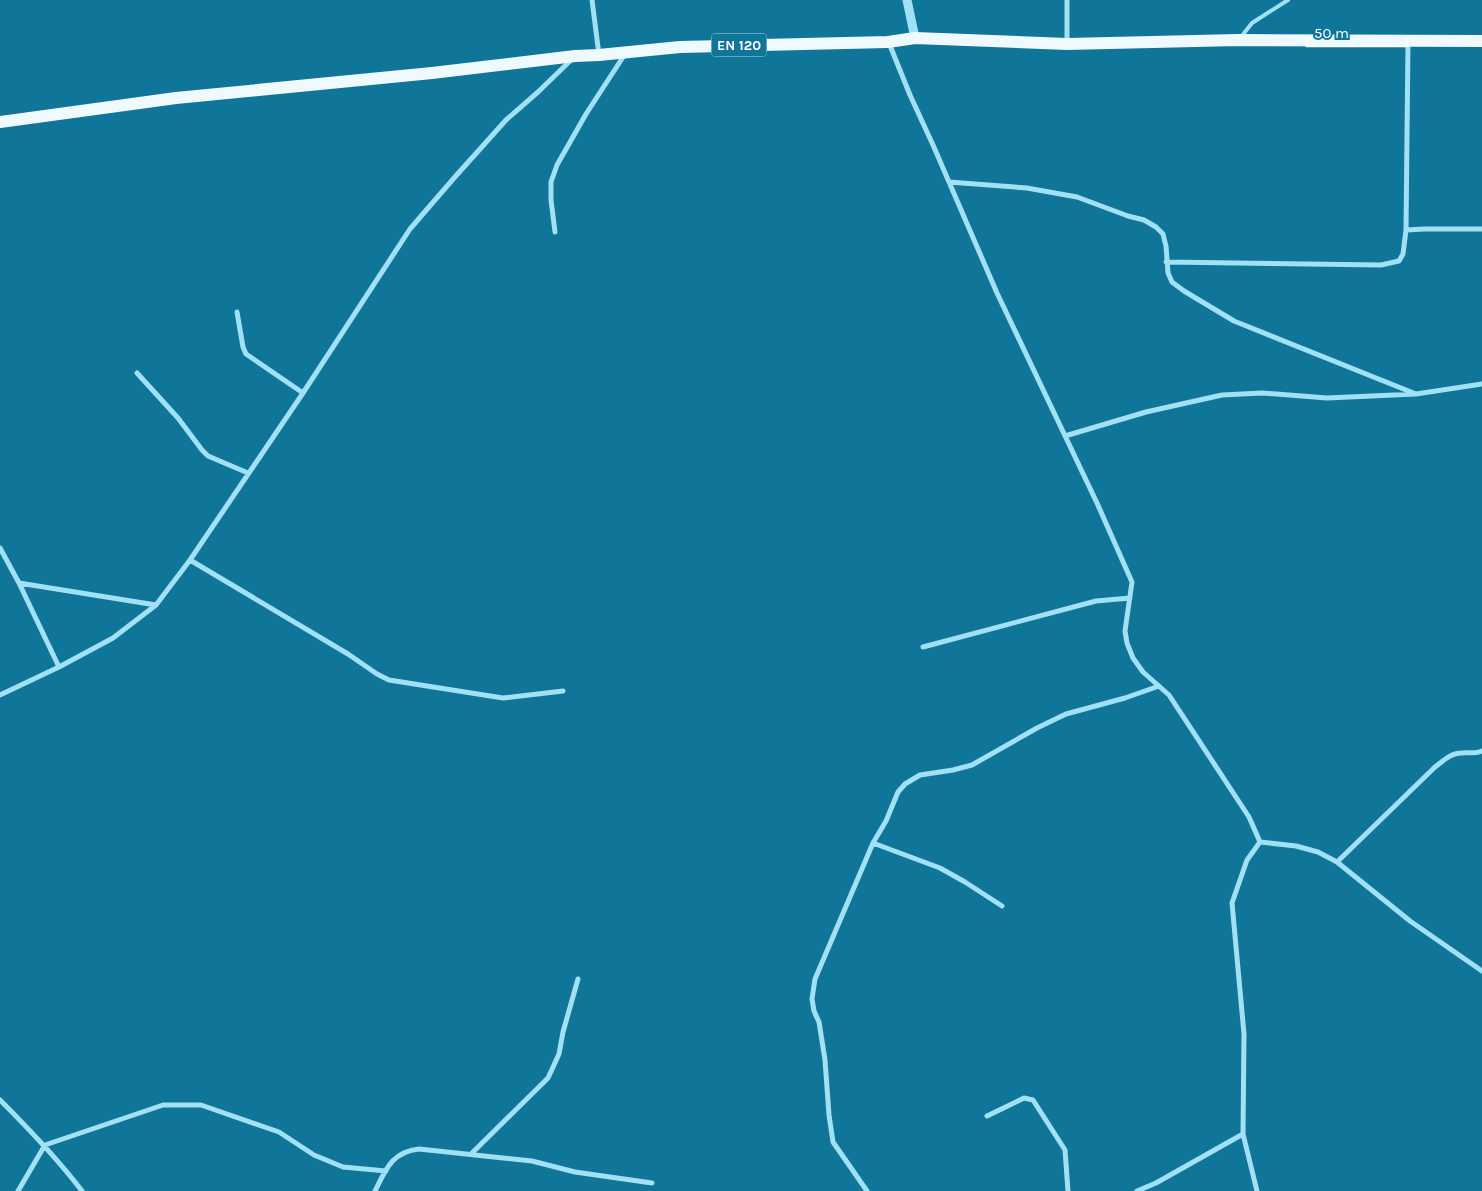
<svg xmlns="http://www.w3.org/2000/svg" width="1482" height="1191" viewBox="0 0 1482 1191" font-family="Karla,sans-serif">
<rect width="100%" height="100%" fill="#0f7599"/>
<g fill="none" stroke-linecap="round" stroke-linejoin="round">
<path stroke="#a1e0f5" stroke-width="4" d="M1241 37 1252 23 1288 0"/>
<path stroke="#a1e0f5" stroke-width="5" d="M592 0 599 55
M1067 0V44
M889 43 910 95 933 145 997 293 1097 503 1132 582 1125 631 1127 643 1133 658 1143 672 1169 695 1249 817 1260 842 1247 860 1232 903 1244 1034 1243 1134 1257 1191
M949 182 1027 188 1077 197 1128 216 1144 220 1156 227 1163 234 1166 246 1168 273 1172 282 1184 291 1234 321 1416 394
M1406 230 1424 229H1482
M555 232 551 200V182L557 165 586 114 625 54
M1166 262 1381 265 1399 261 1403 254 1406 230 1408 42
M237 312 243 347 246 354 303 393
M137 373 178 418 202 450 208 456 248 473
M1065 436 1146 412 1222 395 1262 393 1327 398 1416 394 1482 384
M0 548 19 583 59 667
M190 560 348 654 377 674 389 680 503 698 563 691
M19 583 156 605
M923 647 1096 601 1130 598
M0 695 59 667 113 638 156 605 190 560 303 393 410 229 454 178 506 120 538 92 572 59
M1260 842 1296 846 1318 852 1337 862 1410 921 1482 971
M873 843 940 868 965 882 1002 906
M1337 862 1435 767C1443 761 1451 753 1461 753 1469 752 1475 754 1482 751
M0 1100C29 1129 57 1158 82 1191
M987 1116 1024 1098 1033 1100 1065 1150 1068 1191
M471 1154 548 1078 559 1054 563 1032 578 979
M18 1191 45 1145 163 1105H201L279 1132 314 1155 343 1167 386 1171
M375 1191C386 1169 392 1152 419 1149L532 1161 575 1172 652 1183
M867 1191 833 1142 829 1115 825 1060 819 1022 814 1011 812 999 815 979 873 843 886 821 898 792 905 784 920 775 953 770 972 765 1037 728 1066 714 1125 698 1159 686
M1137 1191 1156 1183 1243 1134"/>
<path stroke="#a1e0f5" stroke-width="9" d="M907 0 915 38"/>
<path stroke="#effaff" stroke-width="12" d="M0 122 176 98 432 73 575 56 599 55 680 47 888 42 915 38 1067 44 1238 40 1482 41"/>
</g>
<g text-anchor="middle" stroke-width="5" stroke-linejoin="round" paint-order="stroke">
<rect fill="#0f7599" stroke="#b7d6e0" stroke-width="1" x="711.5" y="33.5" width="55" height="23" rx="4"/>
<g font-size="14" font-weight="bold" fill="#fff">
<text x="739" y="50">EN 120</text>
</g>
</g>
<path d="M1307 38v8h100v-8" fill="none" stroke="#ffffff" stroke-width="2.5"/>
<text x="1314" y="38" font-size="15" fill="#ffffff" stroke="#0f7599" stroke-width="4" paint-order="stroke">50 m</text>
</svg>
